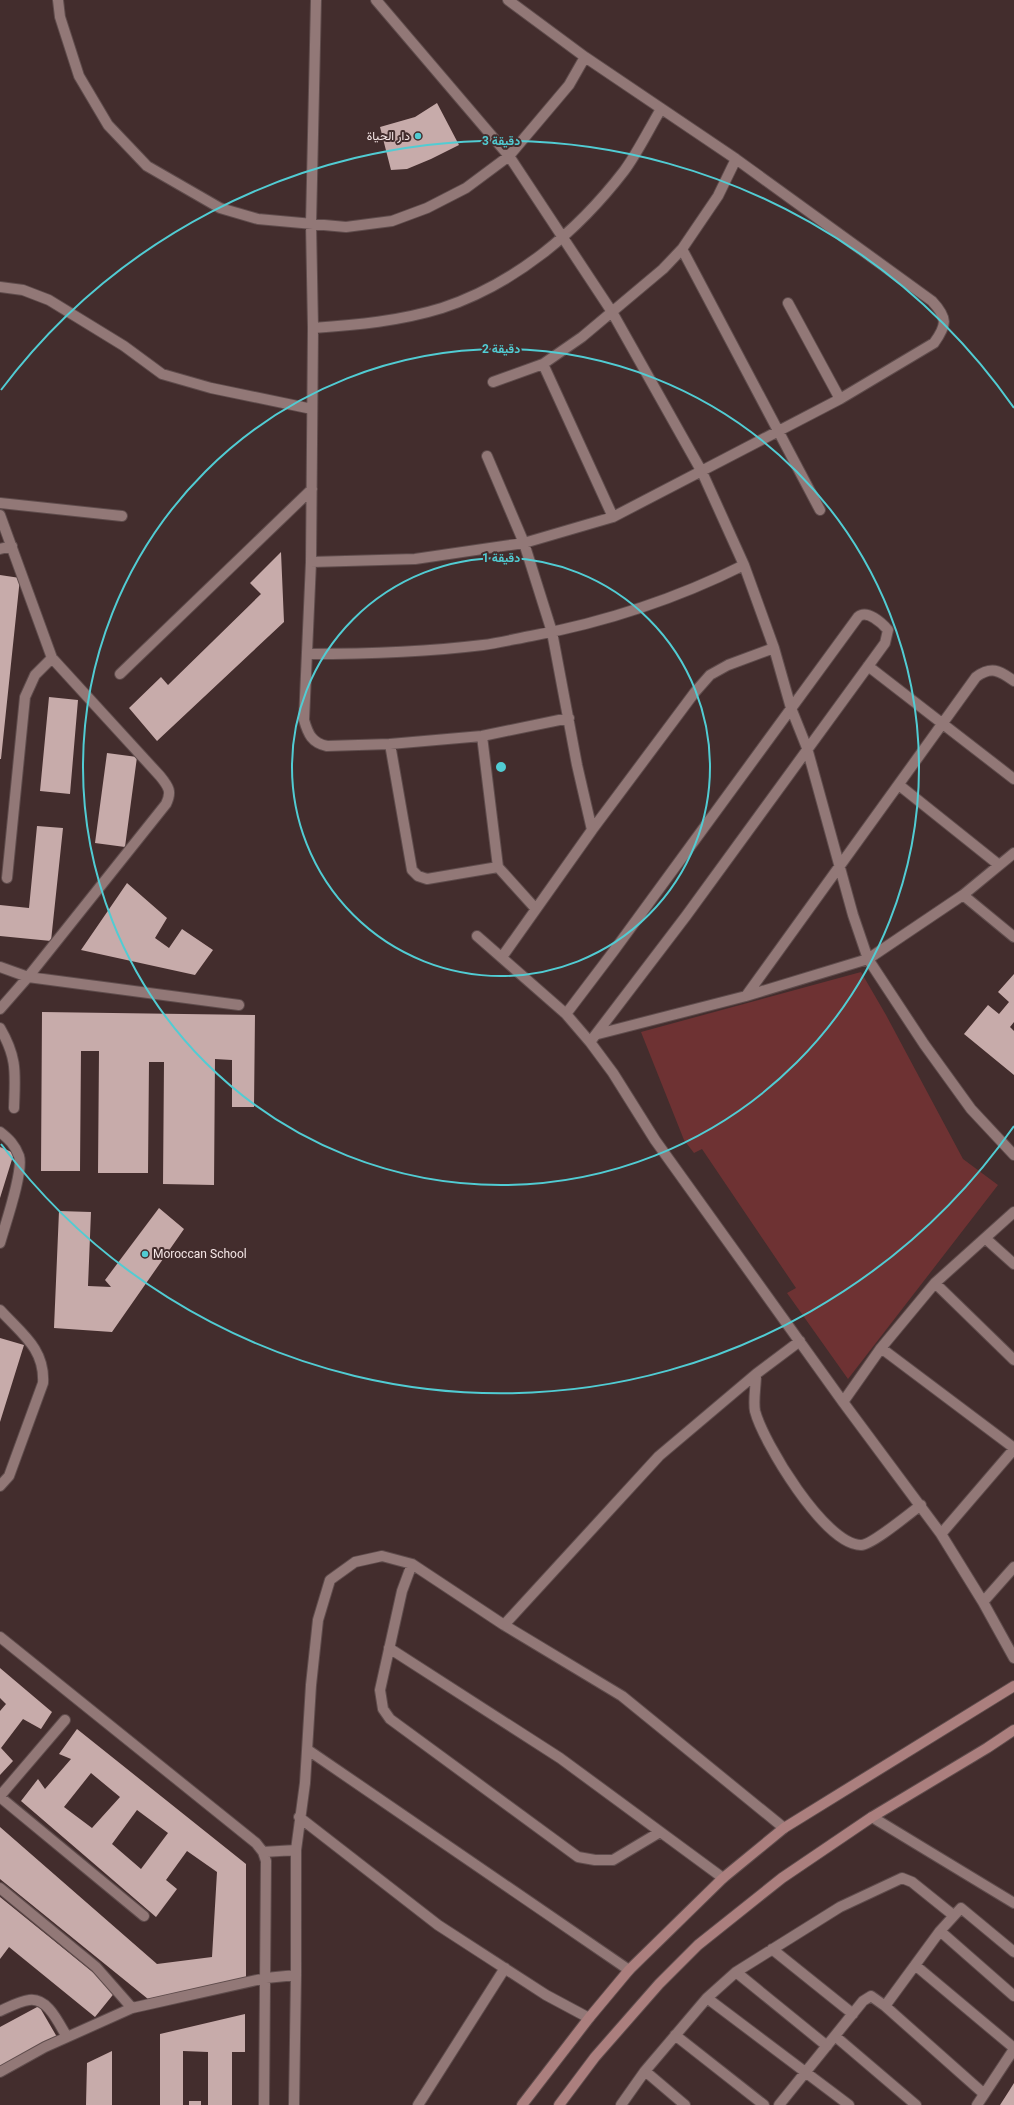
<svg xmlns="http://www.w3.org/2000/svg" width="1014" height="2105" viewBox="0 0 1014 2105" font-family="Georgia,Vazirmatn,serif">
<rect width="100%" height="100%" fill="#432d2d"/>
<path fill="#6e3233" d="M861 972 886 1015 963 1159 998 1185 848 1379 787 1293 796 1288 702 1149 694 1153 684 1140 641 1032Z"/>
<path fill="#c7abaa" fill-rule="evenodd" d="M437 103 459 145 431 159 407 169 391 170 380 127 415 117Z
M281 552 284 622 157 741 129 708 161 677 168 685 261 594 250 583Z
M0 575 20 578 1 759H0Z
M49 697 78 700 70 794 40 791Z
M107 753 137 757 125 847 95 843Z
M37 826 63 828 51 941 0 936V905L29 908Z
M127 883 167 918 155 938 169 948 182 929 213 950 195 975 81 950Z
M1014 974V1022L1010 1027 1014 1031V1075L964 1034 988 1005 999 1014 1009 1002 998 992Z
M42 1012 255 1015 254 1107H232V1060L215 1059 214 1185 163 1184 164 1062H149L148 1173H98L99 1051H81L80 1171H41Z
M0 1147 14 1153 0 1198Z
M159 1208 184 1229 112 1332 54 1328 59 1211 91 1212 88 1286 111 1287 105 1280Z
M0 1338 24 1345 0 1422Z
M0 1668 52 1712 41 1729 23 1719 1 1748 13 1761 0 1775V1711L6 1704 0 1698Z
M77 1729 246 1864V1979L148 1999 0 1879V1827L157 1964 212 1957 217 1872 187 1851 166 1880 177 1889 156 1917 21 1801 38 1779 45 1789 71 1759 59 1754ZM91 1773 120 1797 92 1828 64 1807ZM137 1810 168 1833 141 1869 112 1844Z
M0 1897 116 1991 95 2017 9 1947 0 1959Z
M39 2006 57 2037 0 2069V2027Z
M245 2014V2052H232V2105H208V2052L183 2051V2105H160V2034Z
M112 2051V2105H86L87 2063Z
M1014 2083V2105H1000L1009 2091Z
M189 2101H201V2105H189Z"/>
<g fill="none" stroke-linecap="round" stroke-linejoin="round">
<defs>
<path id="street" d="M58 0 60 17 79 76 108 125 147 166 220 208 258 219 346 227 392 221 427 208 466 188 509 156 569 85 585 57
M316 0 311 224 313 328 311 562 304 720C308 734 312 743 327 746L390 744 482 736 569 718
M376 0 509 156 612 312 702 472 744 565 774 648 791 708 807 748 853 915 868 959 924 1044 971 1109 1014 1155
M682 249 820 510
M0 287 23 290 49 300 124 346 162 374 211 388 312 409
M788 303 840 399
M313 328C357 325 400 321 442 308 515 284 577 232 624 171 638 152 649 129 661 109
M543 364 613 517
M493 382 543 364 582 337 663 269 682 249 718 196 736 159
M487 456 524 543 552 632 577 765 592 830
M0 503 122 516
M0 515 52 658 160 776C169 787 172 792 166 804L28 977 0 967
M0 549 12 546
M311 562 415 559 524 543 613 517 840 399 934 343C947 325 948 318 932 301L736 159 585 57 508 0
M308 654C366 654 425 652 483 645 499 643 515 639 531 636 606 622 676 599 744 565
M868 666 1014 779
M120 674 312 489
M390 744 412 870 418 876 427 879 498 867 482 736
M899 785 999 865
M498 867 535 908
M7 878 25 697 35 675 52 658
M963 895 1014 937
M477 936 566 1014 590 1042 613 1073 655 1140 843 1402 941 1534 983 1602 1014 1658
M502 957 592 830 695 692 710 675 728 665 774 648
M746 996 976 677C991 666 999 670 1014 681
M0 1009 28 977 239 1005
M566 1014 613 952 858 617C867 609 882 623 888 630L885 643 686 916 590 1042
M0 1028C18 1059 15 1074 14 1108
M598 1034 746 996 868 959 963 895 1014 853
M0 1132C9 1139 15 1145 19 1156 24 1171 5 1225 0 1243
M985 1238 1014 1264
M935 1283 1014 1360
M0 1310C22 1334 45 1349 43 1383L9 1476 0 1486
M800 1341 756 1374C756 1386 753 1400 755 1411 763 1442 825 1545 861 1545 872 1545 910 1513 921 1505
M881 1348 1014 1448
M843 1402 881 1348 935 1283 1014 1212
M941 1534 1014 1449
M983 1602 1014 1567
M504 1625 659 1456 756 1374
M0 1637 256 1843 263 1852 266 1861 264 2105
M389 1648 560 1758 723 1878
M308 1750 629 1970
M0 1796 65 1720
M0 1797 144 1916
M299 1817 438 1925 546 1995 589 2018
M872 1817 1014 1903
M660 1832 613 1860H595L578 1857 390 1719 383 1709 380 1690 402 1591 412 1564 504 1625 622 1696 784 1828
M263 1852 296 1850 305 1783 311 1685 318 1620 330 1580 355 1562 382 1556 412 1564
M0 1888 96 1967 132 2008
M940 1931 1014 1996
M772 1949 853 2014
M915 1965 1014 2048
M736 1972 827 2046
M707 1998 849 2105
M885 2006 940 1931 961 1908 1014 1952
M0 2011C9 2007 20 2001 29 2000 48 1997 59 2024 67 2037
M675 2035 764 2105
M835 2036 916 2105
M645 2071 685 2105
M0 2072 45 2047 132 2008 266 1978 296 1975
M294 2105 296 1975V1850
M418 2105 505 1968
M621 2105 645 2071 707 1998 736 1972 840 1907 902 1878 912 1882 953 1915
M779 2105 863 2001 871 1996 885 2006 983 2093
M977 2105 1014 2049"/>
<path id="secondary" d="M522 2105 589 2018 629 1970 723 1878 784 1828 1014 1686
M559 2105 595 2057 659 1984 698 1945 782 1878 872 1817 987 1748 1014 1730"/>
</defs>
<use href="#street" stroke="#5f4c4c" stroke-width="12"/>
<use href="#secondary" stroke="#5f4c4c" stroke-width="12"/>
<use href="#street" stroke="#927877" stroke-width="10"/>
<use href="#secondary" stroke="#ab7f7e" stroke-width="10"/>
</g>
<g fill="none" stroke="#51ccd3" stroke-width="2">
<circle cx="501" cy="767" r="209"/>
<circle cx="501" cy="767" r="418"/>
<path d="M1014 1126A626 626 0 0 1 1 1144M1 390A626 626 0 0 1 1014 408"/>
</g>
<g fill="#51ccd3" stroke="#432d2d" stroke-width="1.5">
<circle cx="418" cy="136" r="4"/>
<circle cx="145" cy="1254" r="4"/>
</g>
<g text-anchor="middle" stroke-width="4" stroke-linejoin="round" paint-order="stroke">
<g font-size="12" fill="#f7e8e8" stroke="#432d2d" text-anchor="end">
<text x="410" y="140">دار الحياة</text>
<text x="153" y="1258" text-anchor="start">Moroccan School</text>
</g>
</g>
<circle cx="501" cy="767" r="6" fill="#51ccd3" stroke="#432d2d" stroke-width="2"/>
<g font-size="12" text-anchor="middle" font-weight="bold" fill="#51ccd3" stroke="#432d2d" stroke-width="4" stroke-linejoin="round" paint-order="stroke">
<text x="501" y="145">3 دقيقة</text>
<text x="501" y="353">2 دقيقة</text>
<text x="501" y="562">1 دقيقة</text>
</g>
</svg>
